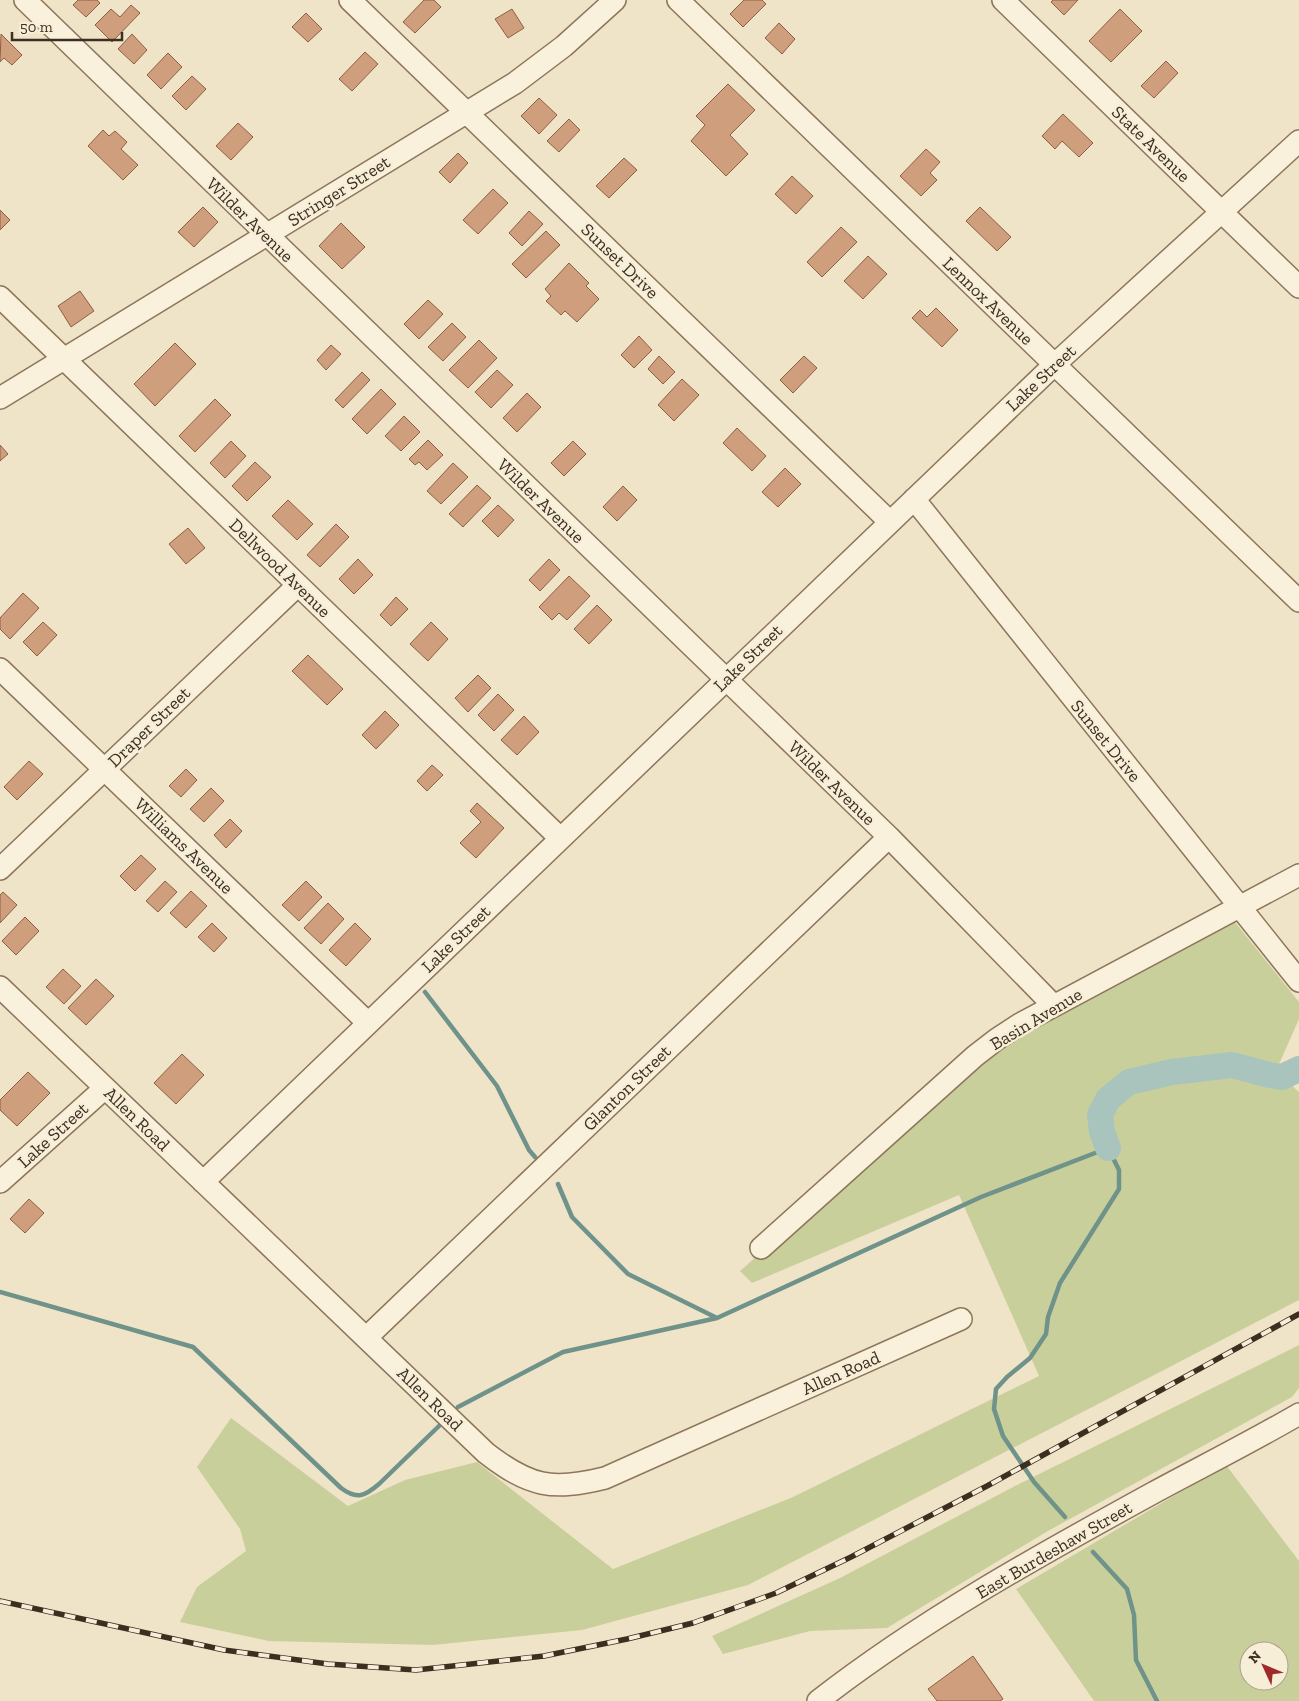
<svg xmlns="http://www.w3.org/2000/svg" width="1299" height="1701" viewBox="0 0 1299 1701" font-family="'Zilla Slab',serif">
<rect width="100%" height="100%" fill="#f0e4c8"/>
<path fill="#c9cf9b" fill-rule="evenodd" d="M1234 921 1299 1002V1019L1276 1071 1299 1092V1300L748 1585 582 1630 433 1645 269 1641 180 1622 197 1587 246 1551 240 1529 197 1467 231 1418 348 1506 405 1480 477 1462 613 1569 793 1497 1039 1376 959 1195 752 1283 740 1271 981 1061 1087 997Z
M1299 1345V1388L1292 1397 1048 1531 887 1628 810 1631 723 1654 712 1636 840 1578 1015 1486Z
M1226 1465 1299 1561V1701H1094L1016 1589ZM1249 1651H1279V1681H1249Z"/>
<g fill="none" stroke-linecap="round" stroke-linejoin="round">
<path stroke="#6f938a" stroke-width="4.5" d="M425 992 497 1086 529 1150 535 1157
M558 1184 572 1217 628 1274 717 1318
M0 1292 193 1347 341 1488C357 1500 365 1496 379 1484L439 1426
M458 1407 563 1352 717 1318 981 1197 1108 1148 1119 1170V1189L1060 1283 1048 1317 1046 1334 1030 1358 1007 1377 996 1389 994 1409 1003 1436 1034 1482 1065 1517
M1093 1552 1127 1589 1134 1615 1136 1660 1157 1701"/>
<path stroke="#a9c4bc" stroke-width="26" d="M1108 1148 1102 1132 1100 1115 1108 1099 1129 1082 1172 1072 1232 1065 1269 1075 1282 1077 1299 1069"/>
</g>
<path fill="#cf9f7d" stroke="#8d5f41" d="M78 0H97L100 3 86 17 73 5Z
M424 0H434L441 7 415 33 403 22Z
M744 0H762L766 4 743 27 730 14Z
M1053 0H1078L1064 15 1051 2Z
M131 5 140 13 112 42 95 25 111 9 120 17Z
M512 9 524 28 508 38 495 19Z
M1120 9 1142 31 1111 62 1089 41Z
M306 13 322 29 308 42 292 27Z
M779 23 795 39 782 54 765 38Z
M1 34 22 55 12 65 4 58 0 62Z
M132 34 147 50 134 64 118 49Z
M365 52 378 64 352 91 339 79Z
M168 53 182 67 161 89 147 75Z
M1166 61 1178 73 1154 98 1141 86Z
M192 76 206 89 186 110 172 96Z
M728 84 755 110 730 135 748 154 726 176 691 141 705 125 696 116Z
M539 98 557 115 539 134 521 116Z
M1063 114 1093 143 1079 157 1062 141 1055 149 1042 136Z
M569 119 580 130 559 152 547 141Z
M238 123 253 137 231 160 216 146Z
M103 130 109 136 115 131 127 142 121 149 138 165 123 180 88 146Z
M926 149 940 162 930 173 937 180 921 196 900 176Z
M458 153 468 163 450 183 439 172Z
M624 158 637 170 609 198 596 186Z
M792 176 813 196 796 214 775 194Z
M493 189 508 203 478 234 463 220Z
M203 207 218 222 194 247 178 232Z
M980 207 1011 237 997 251 966 221Z
M0 210 10 220 0 230Z
M529 211 543 224 522 246 509 233Z
M341 223 365 247 342 269 319 246Z
M841 227 857 242 822 277 807 262Z
M546 231 560 245 526 278 512 264Z
M868 256 887 274 863 299 844 281Z
M569 263 589 283 586 286 599 299 577 322 565 311 561 315 546 301 551 296 545 289Z
M80 291 94 311 71 327 58 306Z
M428 300 443 314 419 339 404 324Z
M936 308 958 330 942 347 912 318 920 310 927 317Z
M452 323 466 337 443 361 428 347Z
M639 336 652 350 634 368 621 355Z
M479 340 497 358 468 388 449 370Z
M175 343 196 364 155 406 134 384Z
M331 345 341 354 326 370 317 360Z
M659 356 675 372 663 384 648 369Z
M804 356 817 368 793 393 780 380Z
M497 370 513 385 491 408 475 392Z
M362 372 370 380 343 408 335 400Z
M682 379 699 395 674 421 658 405Z
M381 389 396 404 367 434 352 419Z
M527 393 541 407 517 432 503 418Z
M215 399 231 415 195 452 179 436Z
M404 416 420 432 401 451 385 436Z
M737 428 766 456 752 471 723 443Z
M428 440 443 455 427 470 419 462 415 465 409 459Z
M231 441 246 456 225 478 210 463Z
M573 441 586 454 564 476 551 463Z
M0 445 8 454 0 461Z
M255 462 271 477 247 501 232 486Z
M453 463 468 477 441 504 427 491Z
M785 468 801 484 778 507 762 492Z
M477 485 491 498 463 527 449 514Z
M623 486 637 500 617 521 603 507Z
M288 500 313 524 297 540 272 516Z
M498 505 514 520 498 537 482 521Z
M336 524 349 537 320 567 307 555Z
M188 528 205 548 186 564 169 544Z
M358 559 373 575 354 594 339 579Z
M549 559 560 570 540 591 529 580Z
M569 576 590 596 567 620 559 613 552 620 539 607Z
M23 593 39 608 10 639 0 629V618Z
M396 597 408 609 391 626 380 615Z
M597 605 612 620 589 644 574 629Z
M43 622 57 635 37 656 23 642Z
M431 622 448 639 428 661 410 644Z
M308 655 343 689 327 705 292 671Z
M478 675 491 688 468 712 455 698Z
M498 694 514 710 494 731 478 715Z
M385 711 399 725 376 749 362 735Z
M524 716 539 732 517 755 501 740Z
M29 761 43 774 17 800 4 787Z
M432 765 443 775 427 791 417 781Z
M186 769 197 780 181 797 169 786Z
M211 788 224 801 204 822 190 809Z
M477 803 504 828 476 858 460 843 481 822 470 811Z
M230 819 242 831 226 848 214 835Z
M141 855 156 869 135 891 120 876Z
M165 881 177 892 158 912 146 901Z
M306 881 322 897 299 921 282 905Z
M191 891 207 906 186 928 170 913Z
M3 892 17 905 0 923V895Z
M328 903 344 919 321 944 304 928Z
M25 917 39 931 16 955 2 941Z
M212 923 227 938 214 952 198 937Z
M355 923 371 939 346 966 329 950Z
M63 969 81 986 64 1004 46 987Z
M96 979 114 996 86 1025 68 1008Z
M182 1054 204 1075 176 1104 154 1083Z
M28 1072 50 1093 17 1126 0 1110V1100Z
M29 1199 44 1213 25 1233 10 1219Z
M973 1656 1003 1699 1000 1701H937L928 1689Z"/>
<g fill="none" stroke-linecap="round" stroke-linejoin="round">
<defs>
<path id="minor" d="M25 0 889 837 1054 1006
M350 0 890 522
M678 0 1299 601
M1003 0 1299 287
M0 297 560 838
M0 398 515 83 564 46 615 0
M914 499 1299 981
M0 669 368 1023
M0 869 298 585
M0 987 486 1453C530 1487 552 1491 605 1478L961 1319
M0 1182 105 1088
M203 1182 1054 365 1299 141
M761 1248 975 1056 997 1039 1020 1024 1299 875
M366 1338 889 837
M818 1701C922 1620 1038 1556 1153 1493 1201 1467 1251 1442 1299 1414"/>
</defs>
<use href="#minor" stroke="#8d765c" stroke-width="24"/>
<use href="#minor" stroke="#faf1dc" stroke-width="21"/>
<defs>
<path id="rail" d="M0 1601 224 1650 328 1664 416 1670 544 1656 627 1639 693 1623 776 1593 851 1557 987 1486 1299 1314"/>
</defs>
<use href="#rail" stroke="#3d2e20" stroke-width="5.5"/>
<use href="#rail" stroke="#f7eed8" stroke-width="4" stroke-dasharray="11" stroke-linecap="butt"/>
</g>
<g text-anchor="middle" stroke-width="5" stroke-linejoin="round" paint-order="stroke">
<g font-size="18" fill="#3d2e20" stroke="#f7eed8">
<text transform="translate(1151 144) rotate(44)" y="6">State Avenue</text>
<text transform="translate(339 191) rotate(-32)" y="6">Stringer Street</text>
<text transform="translate(250 220) rotate(44)" y="6">Wilder Avenue</text>
<text transform="translate(620 261) rotate(44)" y="6">Sunset Drive</text>
<text transform="translate(988 301) rotate(44)" y="6">Lennox Avenue</text>
<text transform="translate(1041 378) rotate(-43)" y="6">Lake Street</text>
<text transform="translate(541 501) rotate(44)" y="6">Wilder Avenue</text>
<text transform="translate(280 568) rotate(44)" y="6">Dellwood Avenue</text>
<text transform="translate(748 658) rotate(-44)" y="6">Lake Street</text>
<text transform="translate(149 727) rotate(-44)" y="6">Draper Street</text>
<text transform="translate(1106 741) rotate(51)" y="6">Sunset Drive</text>
<text transform="translate(832 783) rotate(44)" y="6">Wilder Avenue</text>
<text transform="translate(184 846) rotate(44)" y="6">Williams Avenue</text>
<text transform="translate(456 939) rotate(-44)" y="6">Lake Street</text>
<text transform="translate(1036 1019) rotate(-31)" y="6">Basin Avenue</text>
<text transform="translate(627 1088) rotate(-44)" y="6">Glanton Street</text>
<text transform="translate(137 1119) rotate(44)" y="6">Allen Road</text>
<text transform="translate(53 1135) rotate(-42)" y="6">Lake Street</text>
<text transform="translate(841 1373) rotate(-24)" y="6">Allen Road</text>
<text transform="translate(430 1399) rotate(44)" y="6">Allen Road</text>
<text transform="translate(1054 1550) rotate(-30)" y="6">East Burdeshaw Street</text>
</g>
</g>
<g transform="translate(1264 1666) rotate(314)"><circle r="24" fill="#f7eed8" stroke="#ada18e"/>
<path d="M0-4L9 19L0 12L-9 19Z" fill="#9e2a2b"/>
<text y="-8" font-size="14" font-weight="bold" text-anchor="middle" fill="#3d2e20">N</text>
</g>
<path d="M12 32v8h110v-8" fill="none" stroke="#3d2e20" stroke-width="2.5"/>
<text x="20" y="32" font-size="15" fill="#3d2e20" stroke="#f7eed8" stroke-width="4" paint-order="stroke">50 m</text>
</svg>
